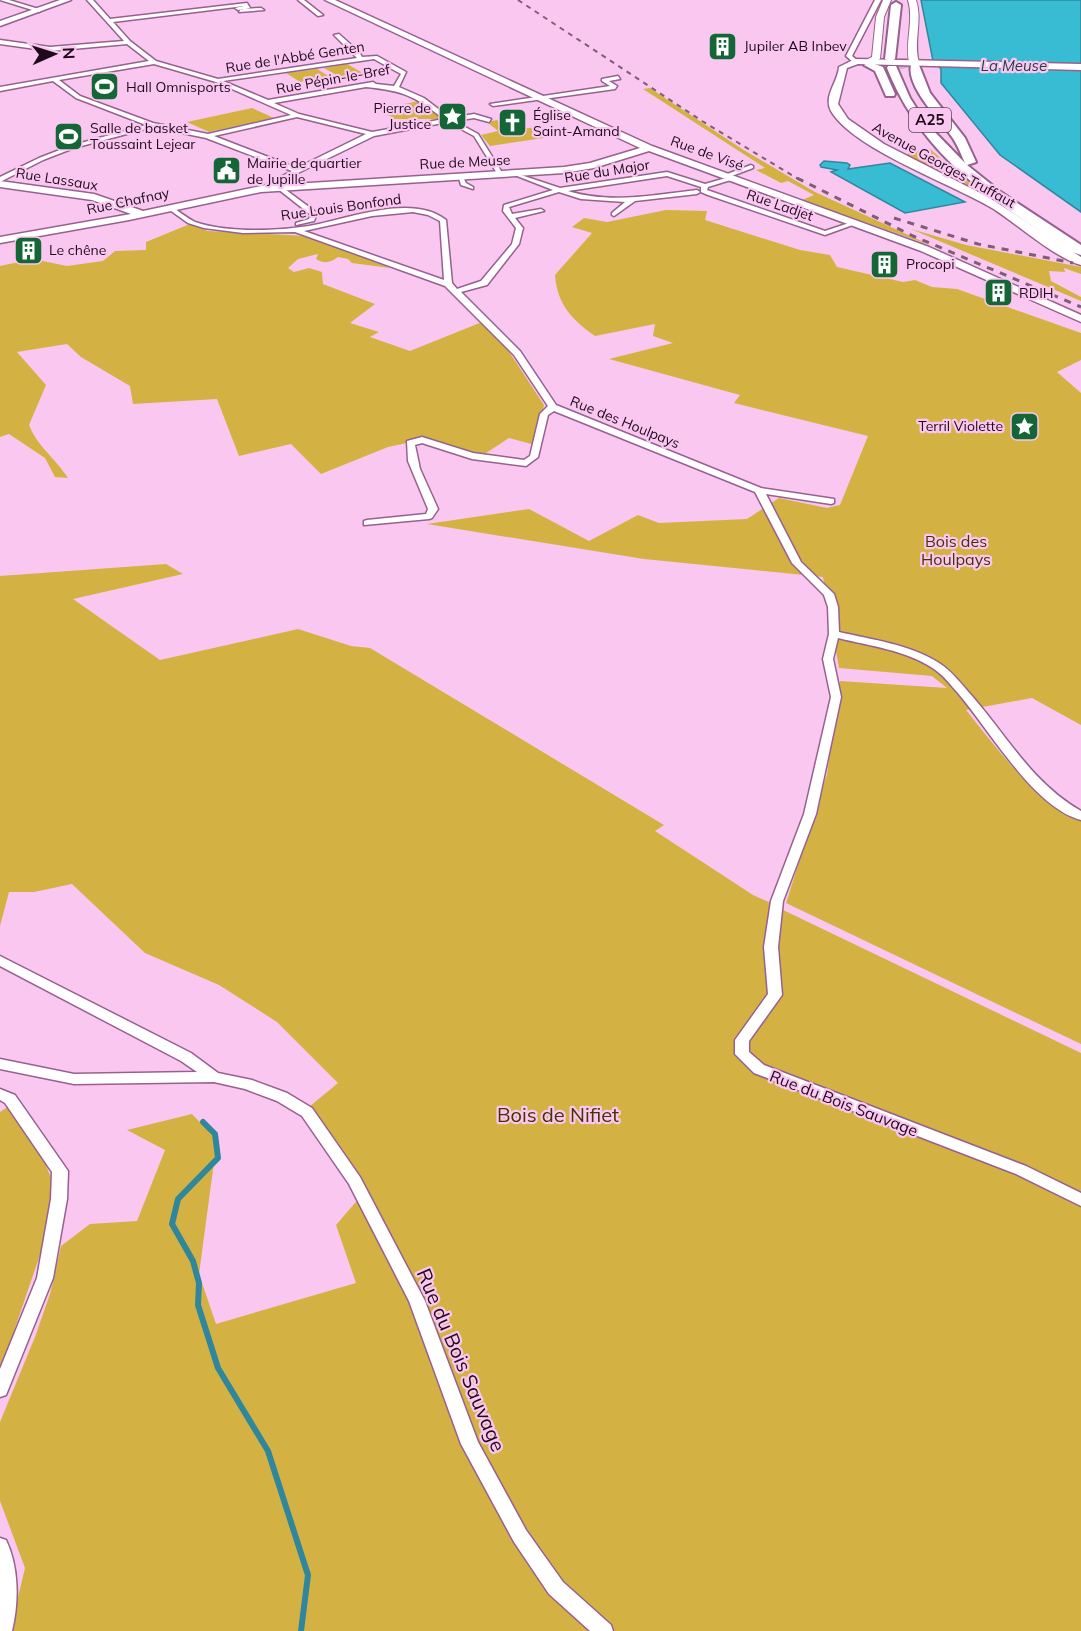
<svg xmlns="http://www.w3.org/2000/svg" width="1081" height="1631" viewBox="0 0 1081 1631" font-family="Mulish,sans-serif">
<rect width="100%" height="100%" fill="#f9c7f0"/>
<path fill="#d3b243" d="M347 64 368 76 345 80 324 68Z
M317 69 330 77 300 82 286 73Z
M650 88 742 149 815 192 930 245 802 200 814 195 788 181 781 183 756 170 765 168 643 89Z
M420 101 443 119H395L377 109Z
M252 108 274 118 209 132 187 122Z
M497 120 506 130 542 127 557 136 490 146 481 135 498 131 487 122Z
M930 149 972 185H963L907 155 909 152Z
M666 210 707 211 705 220 800 250 830 255 837 267 903 282 915 280 932 287 957 289 1081 333V360L1057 372 1081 393V725L1032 698 966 710C1000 752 1031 797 1081 820V1044L786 903 827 774 840 681 947 688 932 676 839 668 823 577 644 559 427 524 529 509 589 541 638 515 659 523 747 519 779 498 827 508 840 505 868 436 734 403 740 395 609 359 673 343 653 336 655 324 595 336C572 320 557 304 555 275L592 233 572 227 584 218 607 222Z
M190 224 208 231 308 236 390 268 352 263 348 259 338 257C330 263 324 264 316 259L318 254 298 259 288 268 294 272 309 268 322 272 323 284 375 304 350 323 379 332 370 337 410 351 482 322 504 344 544 405 535 445 509 438 483 455 455 451 421 440 388 447 321 474 291 444 239 456 217 399 133 404 130 386 81 357 67 344 17 352 46 385 29 425C37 446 56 459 68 478L55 477 45 458 9 434 0 437V266L33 259 67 266 103 261 115 251 146 250V242Z
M911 229 966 245 1081 267V274L1064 268 1065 272 1049 271 1051 281 1081 297V301Z
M166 564 183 574 73 599 160 660 298 629 351 646 370 648 664 825 655 831 753 895 771 903 764 966 772 970 781 909 1081 1053V1631H10L25 1568 0 1501V1422L35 1337 50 1294 61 1246 90 1224 137 1221 165 1150 127 1130 192 1114 217 1140 199 1274 216 1324 356 1283 336 1225 367 1189 309 1107 338 1083 277 1022 219 985 145 953 72 884 34 892H9L0 926V576Z
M9 1106 40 1150 55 1188 43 1246 0 1372V1112Z"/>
<path fill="#38bcd3" stroke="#30879c" stroke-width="1.5" d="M921 0H1081V212L1000 155 941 83V69L933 61Z
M824 161 847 163 850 165 848 169 890 163 965 202 905 213 831 172 837 170 821 167 820 165Z"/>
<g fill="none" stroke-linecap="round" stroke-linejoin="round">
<path stroke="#30879c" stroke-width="6" d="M203 1122 215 1134 218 1158 178 1199 172 1224 193 1261 199 1283 198 1305 218 1368 268 1451 308 1575 301 1631"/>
<path stroke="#d8abd0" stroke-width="10" stroke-dasharray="10 5" stroke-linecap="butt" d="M901 59 903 69"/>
<defs>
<path id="street" d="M0 0H9L42 10 39 12Z
M87 0H93L110 19 247 3 250 8 238 10 235 8 244 6 113 22 130 41 156 61 218 79 357 58 334 35 339 34 359 52 362 57 377 56 406 72 399 87 424 98 450 118 474 114 491 119 489 122 474 118 454 121 478 134 503 174 498 175 474 136 448 122 374 136 261 191 258 189 259 188 292 171 206 138 153 127 74 148 43 160 0 182V177L39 158 70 146 146 125 76 98 53 81 0 91V87L149 61 127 44 50 51 0 44V40L50 47 124 41ZM374 59 401 74 394 86 376 84 373 82 268 100 223 81ZM154 64 216 82 291 115 208 134 153 123 80 96 59 80ZM366 87C405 91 414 96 444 119L372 132 299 114 274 103ZM297 117 366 134 297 168 214 136Z
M298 0H304L323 15 318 16Z
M875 0H881L852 56 858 61 853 62 846 56Z
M241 9 261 8 264 10 239 12Z
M618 76 620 79 609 81 617 86 615 89 493 106 490 104 610 86 602 81V79Z
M751 165 753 166V168L729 177H734V179L708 187 707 190 825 231 855 221 858 223 825 235 708 195 701 192V187L667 176 568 191C610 204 654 195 697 190L700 192 697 194 635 201 614 216 612 215V213L625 202 581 199 559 192 509 207 512 214 541 209 544 211 515 218 523 228 519 244 487 285 461 292 520 351 556 405 761 488 834 499V503L831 504 766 494 801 562 834 594 838 607 839 632C873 640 909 644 939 663 952 671 962 685 972 696 1007 736 1032 783 1081 811V820C1033 807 989 729 957 692 950 684 943 675 934 669 906 650 870 646 838 638L833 659 841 697 816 814 783 901 778 947 782 995 749 1041V1052L764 1065 1026 1166 1081 1193V1206L1016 1174 754 1073 735 1054V1040L768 994 764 947 771 901 804 814 831 697 823 659 829 634 828 607 824 595 792 563 755 492 554 411 548 415 538 457 526 466 472 459 422 443 415 445 420 469 438 509 432 518 429 519 364 525V521L367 520 426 514 428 509 408 461 407 441 422 437 473 453 524 460 530 456 540 414 548 406 514 355 445 286 295 232 243 233 204 228 188 223 167 208 172 207C180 212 187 218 195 222 226 233 277 231 309 226 348 219 412 193 446 220L452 283 457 289 481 281 512 244 516 228 503 211 504 205 553 190 512 174V172L560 188 667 172 705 184 726 178 722 176ZM413 212 428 215 440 221 444 280 304 231 372 216Z
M458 175H462L466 183 473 187V189L461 185Z
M278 187H282L317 213 314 221 296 225V223L309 219 311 215 278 189Z
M0 956 191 1053 218 1073 252 1080 287 1093 312 1108 360 1177 425 1301 478 1442 526 1530 563 1582 611 1625 613 1631H590L549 1594 514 1542 461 1444 409 1301 349 1184 302 1116 277 1101 245 1089 214 1082 74 1084 0 1069V1059L74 1074 197 1072 181 1061 0 966Z
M0 1089 15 1095 68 1171 67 1199 53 1278 8 1390 6 1395 0 1397V1369L37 1278 51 1199 52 1172 5 1103 0 1100Z
M0 1538 6 1540C19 1567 19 1602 12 1631H0Z"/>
<path id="secondary" d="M60 0H71L0 26V21Z
M325 0H335L652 146 929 247 1081 315V322L921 251 649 151 594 168 564 173 261 192 129 220 0 243V237L131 214 92 200 0 187V181L94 194 143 211 261 186 564 167 590 163 640 148Z
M855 59 1081 64V70L858 64 847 68 838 104 848 119 884 144 988 197 1081 257V265C1055 258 1016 223 992 208 952 184 853 149 831 111 823 96 838 82 839 67Z"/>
<path id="primary" d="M883 0H891L884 17 880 59 869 64 864 61 872 57 876 17Z
M908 0H916C923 21 913 41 919 62L914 65 909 62C905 41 914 21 908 0Z"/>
<path id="highway" d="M896 2 901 5 895 59 890 62 885 59 891 5Z
M869 62 883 67 895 94 894 96H886L875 71 864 65Z
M911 65H919L930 93 965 138 976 162 967 165 1002 193 1081 245V255C1065 251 1048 236 1034 227 969 185 916 141 887 68L888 66H896L910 98 926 123 965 163C961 154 958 146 952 137 940 120 906 87 911 65Z"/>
</defs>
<use href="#street" stroke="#98608f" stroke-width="3"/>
<use href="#secondary" stroke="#98608f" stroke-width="3"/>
<use href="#primary" stroke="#98608f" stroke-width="2"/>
<use href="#highway" stroke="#98608f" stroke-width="4"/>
<use href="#street" fill="#fff" fill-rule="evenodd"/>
<use href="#secondary" fill="#fff" fill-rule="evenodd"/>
<use href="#primary" fill="#fff" fill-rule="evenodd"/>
<use href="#highway" fill="#fff" fill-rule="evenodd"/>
<path stroke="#7f5d79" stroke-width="2" stroke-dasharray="5 5" stroke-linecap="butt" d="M518 0 702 121 800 180"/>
<path stroke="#7f5d79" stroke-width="3" stroke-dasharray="7 7" stroke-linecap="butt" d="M797 178 913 236 1081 307
M894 218 978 244 1073 263"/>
</g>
<defs>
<symbol id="building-square" viewBox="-11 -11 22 22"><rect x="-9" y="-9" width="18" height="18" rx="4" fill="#146636" stroke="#f9c7f0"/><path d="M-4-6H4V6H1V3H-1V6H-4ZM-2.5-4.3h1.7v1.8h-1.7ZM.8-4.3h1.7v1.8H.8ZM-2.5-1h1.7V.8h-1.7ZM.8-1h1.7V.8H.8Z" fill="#fff"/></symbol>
<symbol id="stadium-square" viewBox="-11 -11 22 22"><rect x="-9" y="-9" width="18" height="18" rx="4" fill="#146636" stroke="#f9c7f0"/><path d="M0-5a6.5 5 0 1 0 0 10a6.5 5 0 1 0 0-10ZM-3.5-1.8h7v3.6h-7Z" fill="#fff"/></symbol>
<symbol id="sight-square" viewBox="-11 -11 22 22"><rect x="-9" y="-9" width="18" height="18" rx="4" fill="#146636" stroke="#f9c7f0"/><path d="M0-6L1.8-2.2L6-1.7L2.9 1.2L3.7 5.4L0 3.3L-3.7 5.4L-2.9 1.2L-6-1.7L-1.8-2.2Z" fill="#fff"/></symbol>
<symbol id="church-square" viewBox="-11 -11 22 22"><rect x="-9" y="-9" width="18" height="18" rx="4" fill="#146636" stroke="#f9c7f0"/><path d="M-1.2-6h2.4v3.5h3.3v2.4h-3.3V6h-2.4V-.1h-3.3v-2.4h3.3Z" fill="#fff"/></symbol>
<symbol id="civic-square" viewBox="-11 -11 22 22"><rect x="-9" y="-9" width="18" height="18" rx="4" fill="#146636" stroke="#f9c7f0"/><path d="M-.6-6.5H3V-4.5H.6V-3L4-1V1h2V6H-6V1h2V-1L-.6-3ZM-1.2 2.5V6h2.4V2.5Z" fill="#fff"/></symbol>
</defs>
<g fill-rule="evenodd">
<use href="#building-square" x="706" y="30" width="33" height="33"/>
<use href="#stadium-square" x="88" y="70" width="33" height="33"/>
<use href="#sight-square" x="436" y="100" width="33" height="33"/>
<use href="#church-square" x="496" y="106" width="33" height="33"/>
<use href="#stadium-square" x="52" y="120" width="33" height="33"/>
<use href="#civic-square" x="210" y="154" width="33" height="33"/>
<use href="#building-square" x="12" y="234" width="33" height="33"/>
<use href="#building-square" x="868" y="248" width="33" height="33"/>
<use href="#building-square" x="982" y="276" width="33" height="33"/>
<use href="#sight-square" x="1008" y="410" width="33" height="33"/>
</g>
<g text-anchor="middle" stroke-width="4.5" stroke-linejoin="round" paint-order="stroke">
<g font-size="14" fill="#1f0a1c" stroke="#f9c7f0" text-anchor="start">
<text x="744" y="51">Jupiler AB Inbev</text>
<text x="126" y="92">Hall Omnisports</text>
<text x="431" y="113" text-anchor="end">Pierre de<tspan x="431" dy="16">Justice</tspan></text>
<text x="533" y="120">Église<tspan x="533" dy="16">Saint-Amand</tspan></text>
<text x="90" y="133">Salle de basket<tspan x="90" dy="16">Toussaint Lejear</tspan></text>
<text x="247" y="168">Mairie de quartier<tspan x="247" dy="16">de Jupille</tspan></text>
<text x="49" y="255">Le chêne</text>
<text x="906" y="269">Procopi</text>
<text x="1019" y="298">RDIH</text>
<text x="1003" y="431" text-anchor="end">Terril Violette</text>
</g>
<g font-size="14" fill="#1f0a1c" stroke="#f9c7f0">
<text transform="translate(295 57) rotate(-9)" y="5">Rue de l'Abbé Genten</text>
<text transform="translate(333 79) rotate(-10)" y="5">Rue Pépin-le-Bref</text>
<text transform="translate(707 153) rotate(20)" y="5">Rue de Visé</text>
<text transform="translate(465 162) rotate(-3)" y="5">Rue de Meuse</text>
<text transform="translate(944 165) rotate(29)" y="5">Avenue Georges Truffaut</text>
<text transform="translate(607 171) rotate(-9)" y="5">Rue du Major</text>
<text transform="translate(57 179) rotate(9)" y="5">Rue Lassaux</text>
<text transform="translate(128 201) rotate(-12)" y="5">Rue Chafnay</text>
<text transform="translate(780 205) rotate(19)" y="5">Rue Ladjet</text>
<text transform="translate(341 207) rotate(-8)" y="5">Rue Louis Bonfond</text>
<text transform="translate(625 422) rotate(22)" y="5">Rue des Houlpays</text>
</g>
<g font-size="15" font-style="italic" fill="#233e44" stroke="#f9c7f0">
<text x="1014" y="71">La Meuse</text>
</g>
<rect fill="#f9c7f0" stroke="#60435c" stroke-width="1.5" x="909" y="108" width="42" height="24" rx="4.5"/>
<g font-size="15" font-weight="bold" fill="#1f0a1c">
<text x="930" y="125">A25</text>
</g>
<g font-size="16" fill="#433400" stroke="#f9c7f0">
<text x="956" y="547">Bois des<tspan x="956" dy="18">Houlpays</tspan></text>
</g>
<g font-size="16" fill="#1f0a1c" stroke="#f9c7f0">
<text transform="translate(844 1103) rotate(21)" y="6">Rue du Bois Sauvage</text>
</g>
<g font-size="20" fill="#433400" stroke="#f9c7f0">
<text x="558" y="1122">Bois de Nifiet</text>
</g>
<g font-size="20" fill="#1f0a1c" stroke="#f9c7f0">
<text transform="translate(461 1360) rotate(67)" y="7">Rue du Bois Sauvage</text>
</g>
</g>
<g transform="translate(54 54) rotate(87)" stroke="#f9c7f0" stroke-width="4.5" paint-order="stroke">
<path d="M0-4.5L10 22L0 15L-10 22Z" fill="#1f0a1c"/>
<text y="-9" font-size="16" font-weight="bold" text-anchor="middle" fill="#1f0a1c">N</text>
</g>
</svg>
